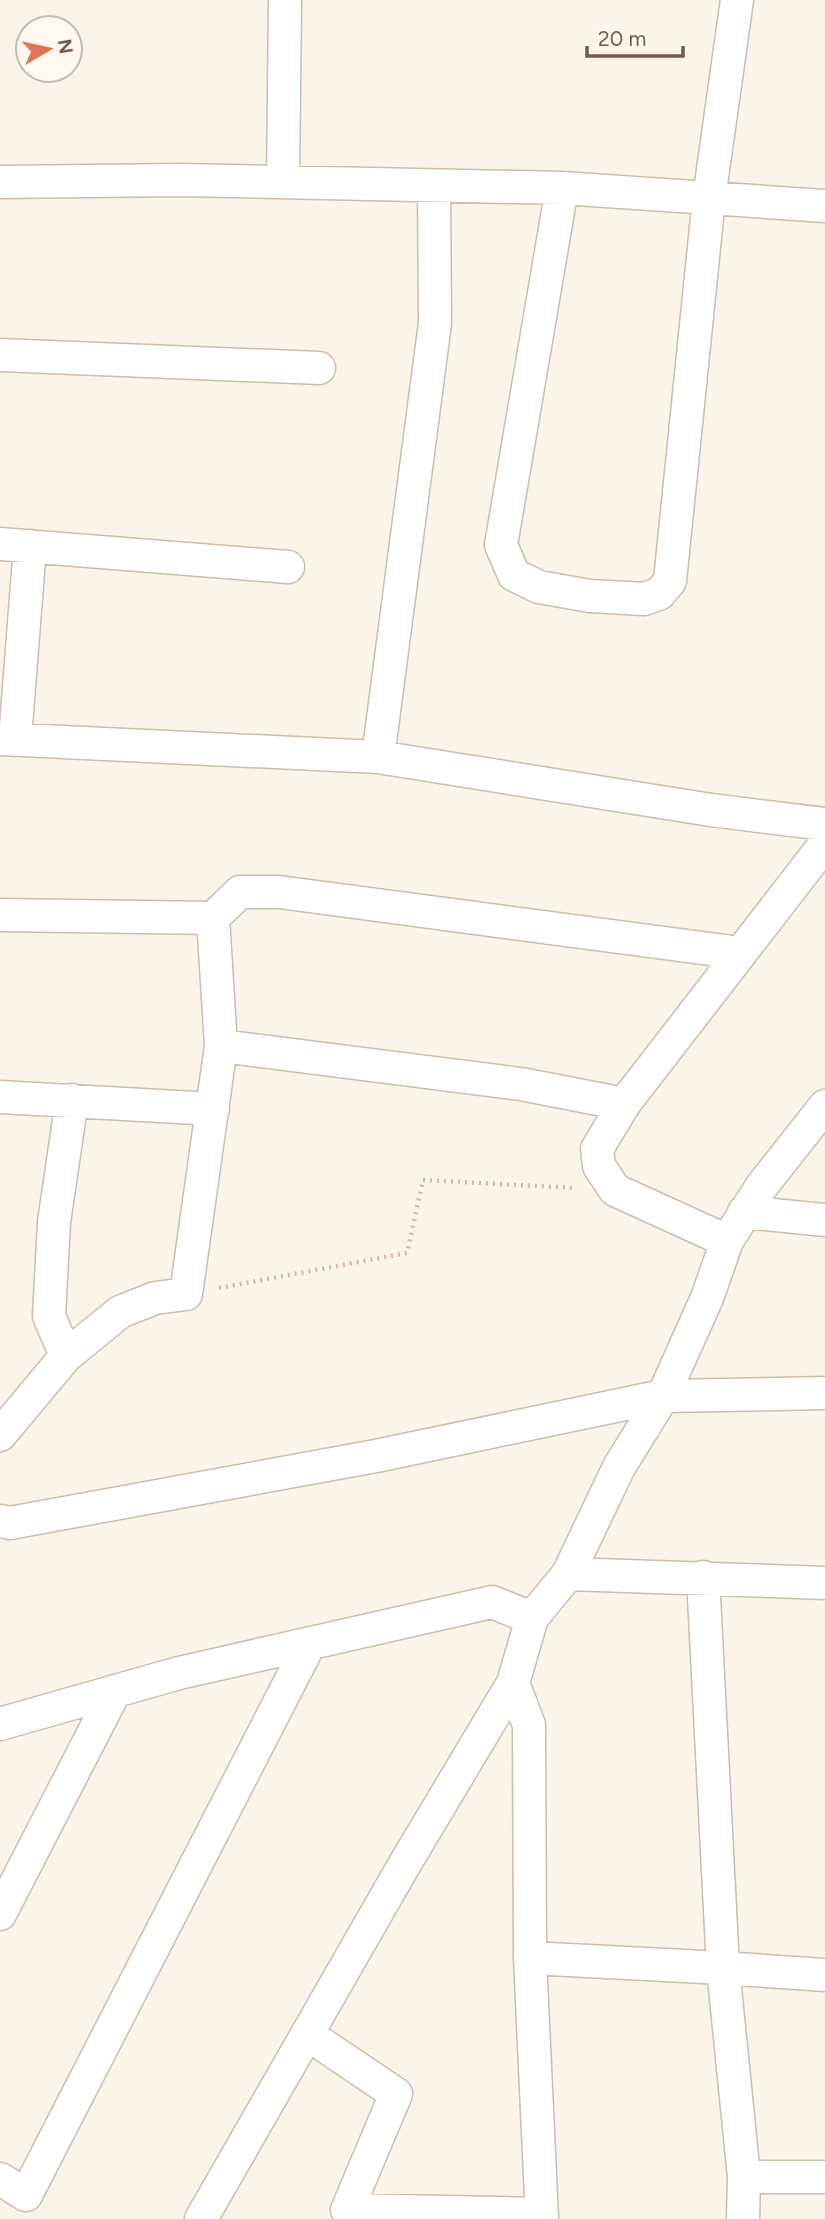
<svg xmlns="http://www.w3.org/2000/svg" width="825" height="2219" viewBox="0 0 825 2219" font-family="Figtree,sans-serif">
<rect width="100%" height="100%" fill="#fbf4e9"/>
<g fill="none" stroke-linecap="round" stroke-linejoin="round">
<defs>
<path id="street" d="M0 182 181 180 562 188 825 206
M283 182 285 0
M434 186 435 323 378 757 711 810 825 824
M562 188 501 545 514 575 539 587 590 596 644 599 659 594 670 581 709 198 737 0
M0 355 319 368
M0 544 288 567
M0 739 378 757
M15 739 30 546
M0 915 213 918 221 1046
M213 918 240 892H279L740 953
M0 1097 213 1109
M624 1104 825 844
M744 1212 825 1220
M66 1356 49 1316 54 1222 72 1100
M0 1435 66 1356 120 1312 155 1298 186 1294 221 1046 521 1084 624 1104 597 1149 599 1166 615 1190 727 1241
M0 1521 10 1523 376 1456 663 1396 825 1393
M568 1574 825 1583
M703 1577 723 1968 825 1975
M513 1683 529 1725 530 1958 542 2219
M0 1724 179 1673 492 1602 532 1618
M0 1914 115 1691
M530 1958 723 1968 744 2177H825
M307 2034 396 2094 347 2210 542 2214
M0 2179 26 2195 310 1643
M201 2219 403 1867 513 1683 532 1618 568 1574 619 1467 663 1396 707 1298 727 1241 761 1187 825 1106
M743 2219 744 2177"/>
</defs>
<use href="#street" stroke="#cdbcaf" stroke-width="35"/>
<path stroke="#d5b7a5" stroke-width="4.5" stroke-dasharray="2 5" stroke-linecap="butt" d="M219 1288 407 1253 423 1180 575 1188"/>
<use href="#street" stroke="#fff" stroke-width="32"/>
</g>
<g transform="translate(49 49) rotate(81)"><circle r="33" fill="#fef8ef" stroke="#c7b9af" stroke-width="2"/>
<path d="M0-5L12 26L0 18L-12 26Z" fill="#de7355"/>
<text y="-10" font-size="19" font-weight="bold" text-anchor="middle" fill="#755b4e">N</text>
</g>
<path d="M587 46v10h96v-10" fill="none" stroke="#755b4e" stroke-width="3.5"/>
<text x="598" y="46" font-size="21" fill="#755b4e" stroke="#fef8ef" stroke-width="5" paint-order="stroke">20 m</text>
</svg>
